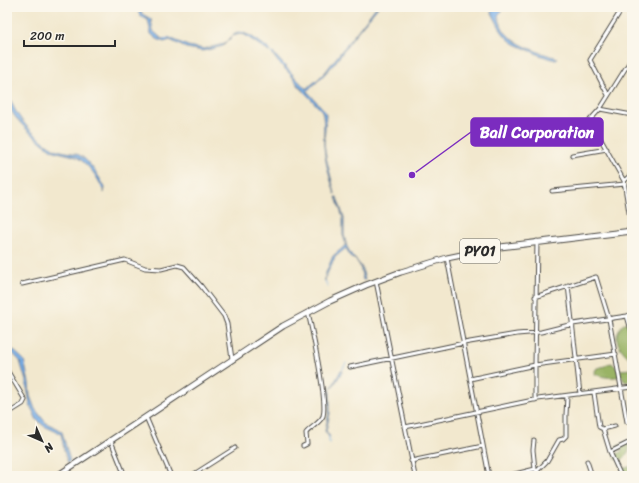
<svg xmlns="http://www.w3.org/2000/svg" width="639" height="483" viewBox="0 0 639 483" font-family="Sriracha,sans-serif">
<rect width="100%" height="100%" fill="#fbf7ec"/>
<filter id="ink" filterUnits="userSpaceOnUse"><feTurbulence type="fractalNoise" baseFrequency=".025" numOctaves="2"/><feDisplacementMap in="SourceGraphic" scale="8" xChannelSelector="R" yChannelSelector="G"/><feConvolveMatrix kernelMatrix="1 2 1 2 8 2 1 2 1" color-interpolation-filters="sRGB"/></filter>
<filter id="wash" filterUnits="userSpaceOnUse"><feTurbulence type="fractalNoise" baseFrequency=".012" numOctaves="4" result="noise"/><feDisplacementMap in="SourceGraphic" scale="16" xChannelSelector="R" yChannelSelector="G"/><feGaussianBlur stdDeviation="0.9" result="paint"/><feColorMatrix in="noise" values="0 0 0 0 0 0 0 0 0 0 0 0 0 0 0 0 0 1.4 0 .05"/><feComposite in="paint" operator="in"/></filter>
<g filter="url(#wash)">
<rect width="100%" height="100%" fill="#f2e8ce"/>
<path fill="#99b365" stroke="#626f48" d="M632 316V360C627 356 620 349 618 343 614 332 622 323 631 320Z
M612 363 619 370 632 369V379L627 382 624 381 622 376C613 378 603 378 595 374V371L597 368 605 366 607 364Z
M627 442 629 444V451L622 460 615 459 617 454 622 451V449L616 450 617 446Z
M632 466V476H622V469Z"/>
<path fill="#79afe7" stroke="#526d89" d="M135 7H139L141 10 142 14 151 19 153 31 162 39 170 38 188 46 204 49 224 44 233 35 240 32C250 34 261 43 270 50L269 52 245 35 240 34 233 36 223 46 203 51 186 48 170 40 164 42 157 39 151 34 148 20 140 16 138 10Z
M376 7H378L358 31 334 64 318 81 307 91 324 110 326 115 324 143 326 157 335 194C330 178 325 163 324 146 323 134 325 123 322 111L298 85 292 76 278 62 273 55V53L306 89 317 80 326 71Z
M489 7H503L502 11 498 15C499 19 501 25 503 29 511 44 543 54 558 58L556 60 542 56 515 44 508 39 502 32Z
M7 88C9 94 11 102 14 108 22 124 39 140 55 149 62 152 71 152 79 155 88 159 101 179 105 188L104 193C100 180 91 168 81 160 74 154 61 154 52 150 41 143 18 123 12 112 8 104 7 96 7 88Z
M336 197H337L344 218V235L347 247 352 256 361 266 365 280H363L360 266 356 260 351 258 346 248 335 257 326 276 325 281V275L333 256 346 245 343 235V218Z
M7 343 11 348 24 360 29 383 30 396 35 409 46 423 57 428 62 432 70 461 68 463 65 454 61 434 44 426 37 420 30 405 26 381 20 361 7 347Z
M341 370H342V372L334 385 330 390V413L326 431 330 437H329L325 431 329 412V389L332 387Z"/>
<g fill="none" stroke-linecap="round" stroke-linejoin="round">
<path stroke="#79afe7" stroke-width="1" d="M269 51 274 55
M325 281 328 287
M342 370 346 363
M329 436V443"/>
</g>
</g>
<g filter="url(#ink)">
<g fill="none" stroke-linecap="round" stroke-linejoin="round">
<defs>
<path id="minor" d="M608 95 590 60 623 7
M600 109 632 115
M572 155 607 149
M624 181 590 120 600 109 632 58
M552 191 625 184
M632 231 624 181 632 174
M447 258 489 476
M376 281 415 476
M22 284 125 260 145 268 161 269 177 265 184 267 201 286 224 316 227 324 232 359
M568 285 580 394
M535 297 596 277 609 319 627 422
M627 316 632 333
M350 367 464 343 517 334 541 332 573 324 627 316 632 314
M7 370 25 400 23 404 7 414
M470 379 535 365 616 354
M594 393 599 427 603 429 615 426
M535 400V365L537 241
M146 417 171 476
M405 427 538 399 632 387
M603 429 610 452 621 476
M534 440 533 450 535 469 541 476
M111 441 125 476
M303 446 307 444 306 433C311 427 320 423 323 416 328 401 312 331 308 312
M610 452 632 441
M411 461 483 446
M587 461 592 476
M537 471 547 461 559 440 563 439 566 436V415L567 396
M191 476 235 448
M507 476 535 469"/>
<path id="trunk" d="M57 476 283 326 330 301 366 285 401 272 447 258 500 247 632 231"/>
</defs>
<use href="#minor" stroke="#494743" stroke-width="5"/>
<use href="#trunk" stroke="#494743" stroke-width="7"/>
<use href="#minor" stroke="#fff" stroke-width="3"/>
<use href="#trunk" stroke="#fff" stroke-width="5"/>
</g>
</g>
<g text-anchor="middle" stroke-width="3" stroke-linejoin="round" paint-order="stroke">
<rect fill="#fbf7ec" stroke="#696865" stroke-width="1" x="460" y="239" width="40" height="24" rx="3"/>
<g font-size="14" font-weight="bold" fill="#2b2b2b">
<text x="480" y="256">PY01</text>
</g>
</g>
<path fill="none" stroke="#7b2cbf" stroke-width="1.5" d="M412 175L471 132"/>
<circle fill="#7b2cbf" stroke="#fbf7ec" stroke-width="1.5" cx="412" cy="175" r="4"/>
<rect fill="#7b2cbf" stroke="#7b2cbf" stroke-width="1.5" x="471" y="118" width="132" height="28" rx="4"/>
<g font-size="16" text-anchor="middle" font-weight="bold" fill="#fff">
<text x="537" y="138">Ball Corporation</text>
</g>
<rect width="639" height="483" fill="none" stroke="#fbf7ec" stroke-width="24"/>
<g transform="translate(42 441) rotate(135)" stroke="#fbf7ec" stroke-width="3" paint-order="stroke">
<path d="M0-3L7 15L0 10L-7 15Z" fill="#2b2b2b"/>
<text y="-6" font-size="11" font-weight="bold" text-anchor="middle" fill="#2b2b2b">N</text>
</g>
<path d="M24 40v6h91v-6" fill="none" stroke="#2b2b2b" stroke-width="2"/>
<text x="30" y="40" font-size="12" fill="#2b2b2b" stroke="#fbf7ec" stroke-width="3" paint-order="stroke">200 m</text>
</svg>
